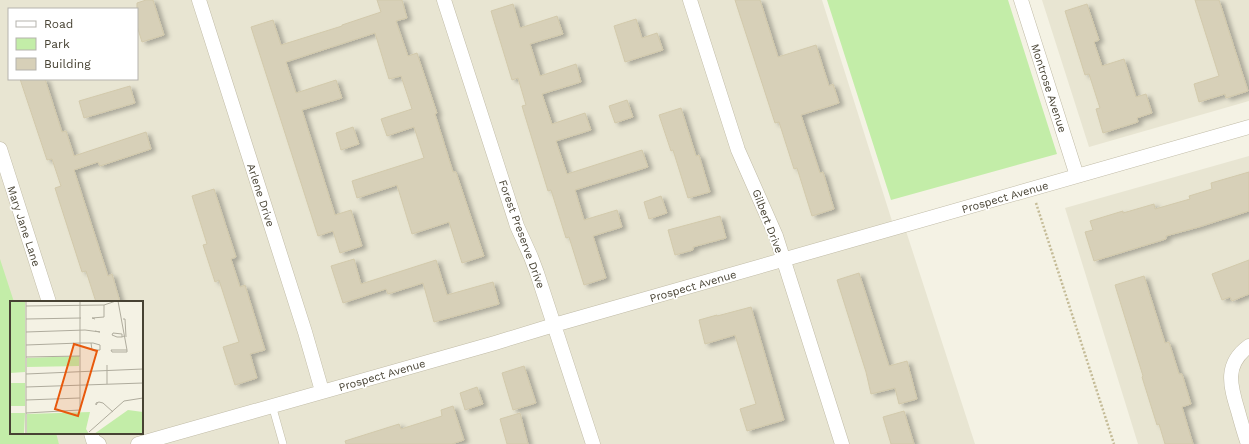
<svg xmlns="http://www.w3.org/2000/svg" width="1249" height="444" viewBox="0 0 1249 444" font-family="'Work Sans',sans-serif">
<defs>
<filter id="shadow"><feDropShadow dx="4.5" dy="2.5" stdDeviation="2" flood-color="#0004"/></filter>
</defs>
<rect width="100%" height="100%" fill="#f4f2e4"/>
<path fill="#e8e5d2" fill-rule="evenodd" d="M0 0H822L892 221 906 231 975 444H59L55 433H142V302H13L0 261ZM9 9H137V79H9Z
M1042 0H1249V101L1089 147Z
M1249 156V444H1138L1065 208Z"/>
<path fill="#c3eda8" d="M827 0H1008L1057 154 891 200Z
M0 259 14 302H11V433H56L59 444H0Z"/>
<path fill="#d7d0b8" stroke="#d2c9ab" filter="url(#shadow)" d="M146 0H153L164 35 142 42 137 26V3Z
M377 0H402L407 18 396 21 408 56 417 53 437 113 435 114 453 172H456L484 256 462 263 449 222 412 234 397 185 357 198 352 181 424 158 414 127 387 136 381 119 412 109 401 76 389 79 375 33 286 62 296 93 336 80 342 98 302 110 335 215 351 210 362 246 340 253 333 231 318 236 251 27 273 20 281 45 342 26V25L381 12Z
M735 0H760L778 57 816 45 829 86 833 84 839 103 801 115 820 173 823 172 834 209 812 216 797 168 794 169 779 122 775 123Z
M1195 0H1219L1248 91 1226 98 1225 94 1199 102 1194 84 1219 76Z
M513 4 520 28 557 16 563 34 530 44 540 76 576 64 581 82 542 94 552 124 585 113 591 130 556 141 567 174 642 150 648 167 575 190 584 220 617 210 622 227 593 236 606 278 584 285 569 237 566 238 551 190 548 191 522 106 526 105 518 78 512 80 491 11Z
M1087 4 1099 40 1094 42 1102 66 1124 59 1136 97 1146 94 1152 113 1137 118 1138 122 1103 133 1096 109 1100 108 1089 74 1085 75 1065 11Z
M636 19 642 38 657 33 663 50 625 62 614 26Z
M20 79H45L62 132 66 131 74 156 146 132 151 149 100 166 98 162 74 170 108 276 112 274 120 302H96L86 271 82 272 55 188 61 186 52 159 47 160Z
M130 86 135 103 84 118 79 101Z
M627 100 633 117 615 123 609 106Z
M681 108 696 156 699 155 710 192 688 198 673 150 671 151 659 115Z
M353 127 359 144 341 150 336 133Z
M1249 172V211L1199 227 1166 236V239L1094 261 1085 232 1093 230 1090 221 1123 211V213L1154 204 1155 209 1190 199 1189 196 1212 189 1211 183Z
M214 189 236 257 231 259 240 287 245 285 265 350 250 354 257 378 235 385 223 347 239 342 219 280 215 282 203 245 207 244 192 196Z
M661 196 667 213 649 219 644 202Z
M720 216 726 238 693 247V250L675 255 668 230Z
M354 259 361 284 436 260 447 295 493 282 499 304 434 322 423 283 388 294 386 289 343 303 331 266Z
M1249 260V294L1232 301 1230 297 1222 300 1212 274Z
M859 273 889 366 907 361 917 399 899 404 895 388 871 394 866 372 837 280Z
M1144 276 1165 343 1169 342 1179 374H1182L1191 404 1182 407 1193 444H1165L1159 424 1157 425 1142 377 1143 376 1115 285Z
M751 307 784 420 747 431 740 409 756 404 735 335 705 344 699 320 717 315V316Z
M524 366 536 403 513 410 502 373Z
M477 387 483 404 465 410 460 393Z
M453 406 464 440 452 444H346L345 441 399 424 401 429 442 416 441 410Z
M904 411 914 444H891L883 417Z
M520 413 528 444H507L500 419Z"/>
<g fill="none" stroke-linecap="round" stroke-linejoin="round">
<defs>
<path id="service" d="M272 405 283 444"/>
<path id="minor" d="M199 0 305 332 322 391
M444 0 517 226 531 257 537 273 593 444
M690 0 738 150 776 236 842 444
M1021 0 1077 176
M0 149 49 302
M91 433 93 440 99 444
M138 444 495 343 554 325 1249 127
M1248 444C1244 433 1241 422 1238 411 1230 385 1224 364 1249 346"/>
</defs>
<use href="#service" stroke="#c0bba6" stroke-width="8"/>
<use href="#minor" stroke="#c0bba6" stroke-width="15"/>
<path stroke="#c4bb96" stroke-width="2.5" stroke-dasharray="2 2" stroke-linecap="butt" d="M1036 203 1114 444"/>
<use href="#service" stroke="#fff" stroke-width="7"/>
<use href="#minor" stroke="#fff" stroke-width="14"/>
</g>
<g text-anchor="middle" stroke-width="3.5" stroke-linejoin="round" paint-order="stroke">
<g font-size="11" fill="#474233" stroke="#fff">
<text transform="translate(1049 88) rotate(72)" y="4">Montrose Avenue</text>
<text transform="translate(261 195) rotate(72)" y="4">Arlene Drive</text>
<text transform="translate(1005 197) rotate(-16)" y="4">Prospect Avenue</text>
<text transform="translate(768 221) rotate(69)" y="4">Gilbert Drive</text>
<text transform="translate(24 226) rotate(72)" y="4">Mary Jane Lane</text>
<text transform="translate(522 234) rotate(70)" y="4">Forest Preserve Drive</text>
<text transform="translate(693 286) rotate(-16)" y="4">Prospect Avenue</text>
<text transform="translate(382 375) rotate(-16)" y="4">Prospect Avenue</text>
</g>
</g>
<g transform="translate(10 301)">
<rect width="133" height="133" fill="#f4f2e4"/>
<path d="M0 0H15V71L0 72ZM69 55V65L17 66V57ZM0 82H15V105H0ZM118 109 133 111V133H84ZM80 111 76 128 79 133H17V113ZM0 112H15L14 133H0Z" fill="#c3eda8"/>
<path fill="none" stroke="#afac9d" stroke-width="1" d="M108 0 117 49M16 5 94 4 106 0M16 18 71 17M85 18 82 17 94 16V4M113 18H115L116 36M16 31 75 29 90 31 85 30M112 36V33L103 32 102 34 107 36H112L114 35M16 44 70 42H83L90 44V49H82L81 42M101 49 102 51H117V49M101 49H117M16 56 70 55M97 64V83M16 73 133 68M16 86 133 82M16 99 70 97M88 101 86 104V102L89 101 93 102 103 111M16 112 70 109V0M79 131 114 100 133 97M16 133V0"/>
<path fill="#e8590c" fill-opacity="0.15" stroke="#e8590c" stroke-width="2" d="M64 43 87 50 68 115 45 108Z"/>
<rect width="133" height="133" fill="none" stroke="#474233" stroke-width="2"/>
</g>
<rect x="8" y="8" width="130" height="72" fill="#ffffff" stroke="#b5b3ad"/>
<rect x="16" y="21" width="20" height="6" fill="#ffffff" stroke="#b5b3ad"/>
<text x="44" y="28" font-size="12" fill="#474233">Road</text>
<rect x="16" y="38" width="20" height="12" fill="#c3eda8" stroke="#b5b3ad"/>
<text x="44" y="48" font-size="12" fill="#474233">Park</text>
<rect x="16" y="58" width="20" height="12" fill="#d7d0b8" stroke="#b5b3ad"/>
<text x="44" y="68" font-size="12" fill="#474233">Building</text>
</svg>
